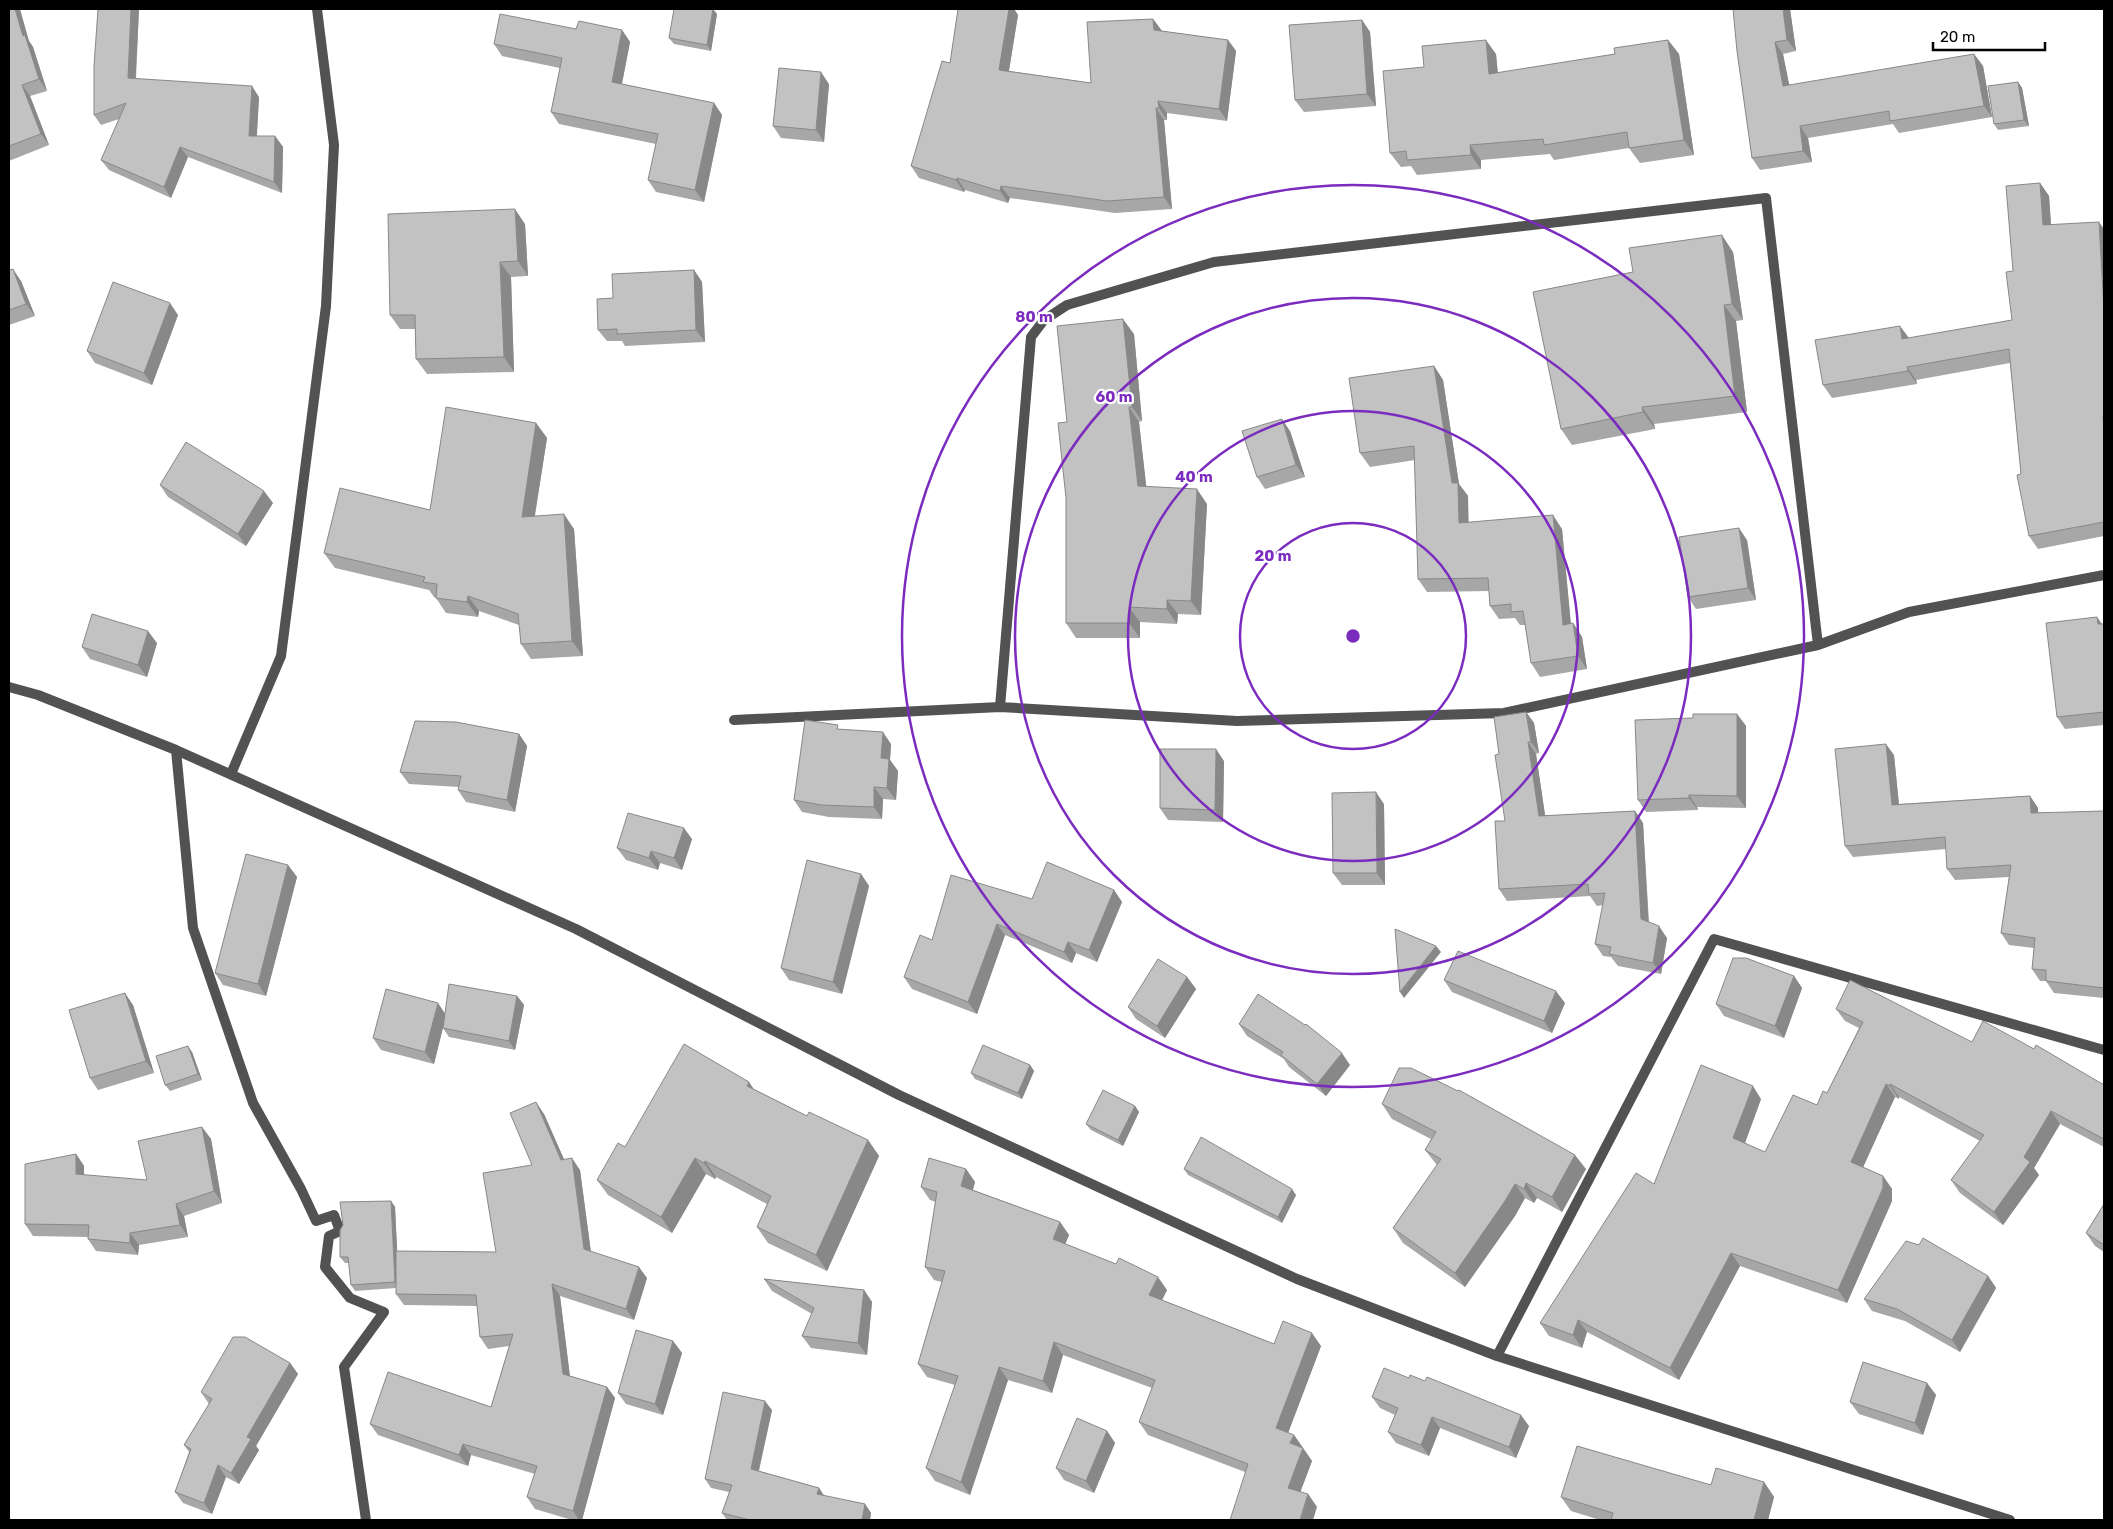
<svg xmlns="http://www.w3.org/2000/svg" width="2113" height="1529" viewBox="0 0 2113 1529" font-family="Rubik,sans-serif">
<rect width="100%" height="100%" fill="#fff"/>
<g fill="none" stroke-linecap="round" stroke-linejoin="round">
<path stroke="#525252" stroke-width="10" d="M9 687 38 695 176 750 576 929 899 1095 1297 1279 1497 1356 2010 1520
M1000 707 1031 337 1044 320 1067 305 1214 262 1766 198 1818 645
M734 720 1000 707 1237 721 1504 713 1818 645 1909 612 2104 575
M176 750 193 928 253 1103 301 1189 316 1221 334 1215 340 1231 329 1236 325 1267 350 1298 384 1312 344 1367 366 1520
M231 774 281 656 326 306 334 145 317 9
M1497 1356 1714 939 2104 1050"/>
</g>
<path fill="#a7a7a7" d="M9 9 33 47 47 91 30 96 49 145 9 161Z
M98 9H139L136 79 259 97 257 136H275L283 147 282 193 188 157 171 198 109 170 101 160 119 119 101 125 94 115Z
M958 9H1014L1018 15 1009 71 1091 83 1153 19 1162 31 1228 40 1236 51 1227 121 1167 113V120H1164L1172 209 1115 213 1010 198 1008 203 965 190 964 192 919 178 911 166 950 63Z
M1790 9 1796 51 1783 54 1789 86 1974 54 1983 66 1992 117 1899 133 1893 124 1808 138 1812 162 1760 170 1752 158 1737 51Z
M717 14 711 51 674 44 669 38Z
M1362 20 1370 32 1376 106 1304 112 1295 100Z
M576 29 622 30 630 42 622 84 714 103 722 115 704 202 656 192 648 180 656 144 559 124 551 112 560 68 502 56 494 44Z
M1668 40 1679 54 1694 155 1640 163 1629 148 1554 160 1550 154 1481 160V169L1417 175 1411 166 1401 167 1390 153 1424 67 1496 54 1498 73 1615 54Z
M2018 82 2022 88 2029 126 1998 130 1994 124Z
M829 84 824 142 781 138 773 126Z
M2040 183 2049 196 2051 225 2104 229V536L2038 549 2029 536 2021 474 2010 363 1916 380 1917 384 1832 398 1823 385 1909 338 2012 320 2013 271Z
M525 224 528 276 511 277 514 372 427 374 416 359 415 329H400L390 315Z
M1733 252 1743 320 1736 321 1747 412 1654 424 1655 429 1572 445 1561 429 1633 272Z
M9 270 21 281 35 316 9 325Z
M694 270 702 282 705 342 625 346 622 341H607L598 330 613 298Z
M178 315 152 385 95 363 87 351Z
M1134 334 1142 421 1139 422 1146 487 1207 504 1201 615 1178 614 1177 624 1140 622V638H1076L1066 623 1067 422Z
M1434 366 1443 380 1459 484 1468 496V522L1562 529 1571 624 1573 623 1582 637 1587 669 1540 677 1531 663 1525 625H1520L1515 618 1499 619 1490 606 1489 591 1427 592 1418 579 1415 460 1370 467 1360 453Z
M536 423 547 438 535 516 574 529 583 656 531 659 521 644 519 625 479 611 478 617 446 613 436 598 434 597 429 590 335 568 324 553 430 510Z
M1290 431 1305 477 1265 489 1257 477Z
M160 485 273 503 246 546 168 497Z
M1747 540 1756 600 1696 609 1688 597Z
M2097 617 2102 624H2104V725L2065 729 2057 717Z
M157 643 147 677 90 659 82 647Z
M1526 712 1534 723 1539 753 1536 754 1545 816 1635 811 1643 823 1649 922 1667 938 1661 974 1618 966 1611 957 1603 956 1595 944 1603 905 1597 906 1590 896 1507 901 1499 889 1505 821Z
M1737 714 1746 726V808L1697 807 1698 810 1646 812 1638 800Z
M841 730 891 744 890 760 898 771 896 800 883 799 882 819 829 817 802 812 794 800Z
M519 734 527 746 515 812 466 802 458 790 459 787 409 784 400 772Z
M1894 755 1899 804 2030 796 2038 808V813L2104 811V998L2054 993 2046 981H2040L2032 969 2034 948 2009 945 2001 933 2009 877 1955 880 1947 869 1946 849 1853 857 1845 846Z
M1224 761 1223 822 1168 820 1160 808Z
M1384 804 1385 885H1342L1333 873Z
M692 839 682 870 660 863 658 870 626 860 617 848Z
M288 865 297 877 266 996 223 985 215 973Z
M861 874 869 886 842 994 789 980 781 968Z
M1114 890 1122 902 1097 962 1076 953 1072 963 1005 935 977 1014 912 989 904 977 932 940 1032 899Z
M1794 976 1802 988 1784 1038 1724 1016 1716 1004Z
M1187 977 1196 989 1165 1038 1136 1019 1128 1007Z
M1444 980 1565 1003 1552 1033 1452 992Z
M517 996 524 1005 515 1050 449 1037 443 1028 434 1064 381 1050 373 1038 445 1013Z
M133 1005 154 1073 98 1090 90 1078Z
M1836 1009 1972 1042 2034 1049 2104 1085V1147L2060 1124 2034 1168 2039 1175 2003 1225 1960 1193 1951 1180 1980 1141 1899 1097V1099L1895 1097 1863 1167 1883 1176 1892 1189V1201L1847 1303 1740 1266 1679 1380 1587 1332 1582 1348 1549 1336 1540 1323 1654 1184 1761 1099 1745 1143 1765 1152 1817 1105 1827 1093 1859 1028 1845 1021Z
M1239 1024 1350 1065 1326 1096 1289 1067 1284 1059 1247 1036Z
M192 1052 202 1080 170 1091 165 1085Z
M1030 1065 1034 1071 1022 1099 975 1079 971 1073Z
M754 1089 807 1116 868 1140 879 1156 827 1271 768 1243 757 1227 767 1204 716 1177 715 1179 706 1174 672 1233 608 1195 597 1180 625 1147Z
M1382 1104 1586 1169 1562 1212 1537 1198 1534 1203 1525 1198 1515 1216 1465 1287 1403 1243 1393 1228 1437 1165 1425 1150 1431 1139 1392 1119Z
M1135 1106 1139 1112 1123 1146 1091 1130 1086 1124Z
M544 1114 564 1159 580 1170 591 1252 647 1278 634 1320 560 1296 570 1376 607 1387 615 1398 582 1520H572L535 1509 527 1497 535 1474 471 1455 468 1466 378 1435 370 1424 491 1407 509 1346 488 1349 480 1337 477 1306 404 1305 396 1294V1288L355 1291 351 1285 349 1263H345L340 1257 391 1201 395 1207 397 1251 496 1252 532 1165Z
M202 1127 211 1139 222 1203 184 1216 188 1237 139 1245 138 1255 96 1251 88 1239V1237L33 1236 25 1224 76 1154 84 1166V1175L147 1180Z
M966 1169 975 1182 973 1190 1060 1222 1069 1235 1065 1244 1167 1290 1162 1300 1274 1344 1321 1346 1288 1433 1294 1435 1312 1461 1300 1492 1308 1494 1317 1507 1245 1472 1148 1435 1139 1422 1152 1388 1063 1355 1052 1393 1008 1380 970 1495 935 1481 926 1468 955 1385 927 1377 918 1364 942 1282 934 1280 925 1267 936 1202 930 1200 921 1187Z
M1184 1169 1296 1195 1282 1223 1188 1175Z
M2104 1204V1252L2095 1246 2086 1233Z
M1988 1276 1996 1288 1960 1352 1905 1321 1872 1311 1864 1299Z
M764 1279 864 1290 872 1302 867 1355 811 1348 802 1336 812 1314 772 1291Z
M673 1341 682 1353 663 1415 626 1404 618 1393Z
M290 1363 298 1374 256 1446 259 1450 239 1484 226 1477 212 1514 183 1503 175 1492 189 1452 184 1445 209 1404 201 1392Z
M1409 1378 1529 1426 1516 1458 1440 1428 1429 1456 1396 1443 1388 1432 1395 1415 1380 1408 1372 1397Z
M1927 1383 1936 1395 1923 1435 1859 1414 1850 1402Z
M772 1410 759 1471 819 1488 824 1496 865 1504 871 1513 870 1520H727L722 1513 729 1492 711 1488 705 1479Z
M1107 1431 1115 1443 1094 1493 1064 1480 1056 1468Z
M1764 1482 1774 1497 1768 1520H1600L1571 1511 1561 1497 1711 1485Z"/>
<path fill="#888" d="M15 9H20L29 41 33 47 47 91 39 79 23 36Z
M131 9H139L135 89 128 78Z
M713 9 717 14 711 51 707 45Z
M1009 9H1014L1018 15 1007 82 999 70Z
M1783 9H1790L1796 51 1787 40Z
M1153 19 1162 31 1154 30Z
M1362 20 1370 32 1376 106 1367 94Z
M622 30 630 42 620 93 612 82Z
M1228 40 1236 51 1227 121 1219 109Z
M1486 40 1496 54 1499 89 1489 74Z
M1668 40 1679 54 1694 155 1684 140Z
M1775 42 1783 54 1792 98 1783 86Z
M1974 54 1983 66 1992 117 1984 106Z
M821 72 829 84 824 142 816 130Z
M2018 82 2022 88 2029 126 2024 120Z
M22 85 30 96 49 145 41 134Z
M252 86 259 97 256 146 249 136Z
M1158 101 1167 113V120L1159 108Z
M714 103 722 115 704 202 695 190Z
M1156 108 1164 120 1172 209 1164 197Z
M1800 126 1808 138 1812 162 1803 151Z
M275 136 283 147 282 193 274 182Z
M1470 145 1481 160V169L1471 155Z
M180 147 188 157 171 198 164 187Z
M957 178 965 190 964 192 956 180Z
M2040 183 2049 196 2052 238 2043 225Z
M1001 186 1010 198 1008 203 1000 191Z
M515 209 525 224 528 276 518 261Z
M2099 222 2104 229V309Z
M1722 235 1733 252 1743 320 1732 304Z
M500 262 511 277 514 372 504 357Z
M13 269 21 281 35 316 26 304Z
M694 270 702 282 705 342 696 330Z
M170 303 178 315 152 385 144 373Z
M1724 305 1736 321 1747 412 1735 396Z
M1123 319 1134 334 1142 421 1132 407Z
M1900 326 1909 338 1902 339Z
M1434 366 1443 380 1459 484 1468 496 1469 536 1459 523 1452 483Z
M1907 367 1916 380 1917 384 1908 371Z
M1129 407 1139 422 1148 501 1138 486Z
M1642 407 1654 424 1655 429 1643 412Z
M1282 419 1290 431 1305 477 1296 465Z
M536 423 547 438 532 532 522 517Z
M1197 489 1207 504 1201 615 1191 601Z
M264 491 273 503 246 546 238 534Z
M564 514 574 529 583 656 572 641Z
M1553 515 1562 529 1572 638 1563 625Z
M1739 528 1747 540 1756 600 1748 588Z
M468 596 479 611 478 617 467 602Z
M1167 600 1178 614 1177 624 1167 609Z
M1129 607 1140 622V638L1129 623Z
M2097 617 2104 628 2098 624Z
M1573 623 1582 637 1587 669 1578 656Z
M148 631 157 643 147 677 138 665Z
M1526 712 1534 723 1539 753 1531 742Z
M1737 714 1746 726V808L1737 796Z
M883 732 891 744 890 760 898 771 896 800 887 788 881 758Z
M519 734 527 746 515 812 507 800Z
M1528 742 1536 754 1547 828 1539 816Z
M1886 744 1894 755 1900 816 1892 805Z
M1216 749 1224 761 1223 822 1215 810Z
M874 787 883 799 882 819 874 807Z
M1376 792 1384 804 1385 885 1377 873Z
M1689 795 1697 807 1698 810 1689 798Z
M2030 796 2038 808 2039 825 2031 813Z
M1635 811 1643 823 1649 931 1641 919Z
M684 828 692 839 682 870 674 858Z
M651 851 660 863 658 870 649 858Z
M288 865 297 877 266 996 258 984Z
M861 874 869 886 842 994 833 982Z
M1114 890 1122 902 1097 962 1089 950Z
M997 924 1005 935 977 1014 968 1002Z
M1659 926 1667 938 1661 974 1653 963Z
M1068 942 1076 953 1072 963 1064 952Z
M1436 946 1441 952 1404 998 1400 992Z
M1794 976 1802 988 1784 1038 1775 1026Z
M1187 977 1196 989 1165 1038 1157 1026Z
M1556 991 1565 1003 1552 1033 1544 1021Z
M125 993 133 1005 154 1073 146 1061Z
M517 996 524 1005 515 1050 509 1041Z
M438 1003 446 1015 434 1064 425 1052Z
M188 1046 192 1052 202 1080 198 1074Z
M1342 1053 1350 1065 1326 1096 1317 1084Z
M1030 1065 1034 1071 1022 1099 1018 1093Z
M749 1082 760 1098 747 1086Z
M1886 1084 1895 1097 1860 1174 1851 1162Z
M1890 1084 1899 1097V1099L1890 1086Z
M1753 1086 1761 1099 1742 1151 1733 1138Z
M536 1102 544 1114 569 1171 561 1160Z
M1135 1106 1139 1112 1123 1146 1118 1140Z
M2051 1111 2060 1124 2034 1168 2039 1175 2003 1225 1994 1212 2024 1157Z
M202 1127 211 1139 222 1203 214 1191Z
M868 1140 879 1156 827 1271 816 1255Z
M76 1154 84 1166V1186L76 1174Z
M1575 1155 1586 1169 1562 1212 1552 1197Z
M572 1158 580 1170 592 1261 584 1249Z
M695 1158 706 1174 672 1233 661 1217Z
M705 1161 716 1177 715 1179 704 1163Z
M966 1169 975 1182 970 1199 961 1186Z
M1883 1176 1892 1189V1201L1847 1303 1838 1290Z
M1526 1183 1537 1198 1534 1203 1524 1189Z
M1515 1184 1525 1198 1515 1216 1465 1287 1455 1273Z
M1292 1189 1296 1195 1282 1223 1278 1217Z
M391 1201 395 1207 399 1288 395 1282Z
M176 1204 184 1216 188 1237 180 1225Z
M1060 1222 1069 1235 1062 1252 1053 1239Z
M130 1233 139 1245 138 1255 130 1243Z
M1731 1253 1740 1266 1679 1380 1670 1368Z
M639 1267 647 1278 634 1320 626 1309Z
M1988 1276 1996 1288 1960 1352 1952 1340Z
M1158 1277 1167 1290 1158 1308 1149 1295Z
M552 1284 560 1296 571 1386 563 1374Z
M864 1290 872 1302 867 1355 858 1343Z
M1578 1320 1587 1332 1582 1348 1573 1335Z
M1312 1333 1321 1346 1285 1441 1276 1428Z
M673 1341 682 1353 663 1415 655 1404Z
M1054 1342 1063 1355 1052 1393 1043 1381Z
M290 1363 298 1374 256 1446 259 1450 239 1484 231 1473 247 1437Z
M999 1367 1008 1380 970 1495 961 1482Z
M1927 1383 1936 1395 1923 1435 1915 1423Z
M607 1387 615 1398 582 1520H579L573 1511Z
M765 1401 772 1410 757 1478 751 1469Z
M1521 1415 1529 1426 1516 1458 1509 1447Z
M1432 1417 1440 1428 1429 1456 1421 1445Z
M1107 1431 1115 1443 1094 1493 1086 1481Z
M1294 1435 1303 1448 1290 1443Z
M463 1444 471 1455 468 1466 459 1455Z
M1303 1448 1312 1461 1297 1501 1288 1488Z
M218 1465 226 1477 212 1514 204 1503Z
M1764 1482 1774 1497 1768 1520H1754Z
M819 1488 825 1497 817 1494Z
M1308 1494 1317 1507 1313 1520H1300Z
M865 1504 871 1513 870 1520H862Z"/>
<path fill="#c2c2c2" stroke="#888" d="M9 9H15L23 36 25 35 39 79 22 85 41 134 9 146Z
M98 9H131L128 78 252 86 249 136H275L274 182 180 147 164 187 101 160 126 103 94 115V66Z
M674 9H713L707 45 669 38Z
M958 9H1009L999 70 1091 83 1087 22 1153 19 1154 30 1228 40 1219 109 1158 101 1159 108H1156L1164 197 1107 201 1001 186 1000 191 957 178 956 180 911 166 942 61 950 63Z
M1733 9H1783L1787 40 1775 42 1783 86 1974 54 1984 106 1890 121 1889 111 1800 126 1803 151 1752 158 1737 51Z
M500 14 576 29 579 21 622 30 612 82 714 103 695 190 648 180 658 134 551 112 562 58 494 44Z
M1362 20 1367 94 1295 100 1289 25Z
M1486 40 1489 74 1615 54 1614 48 1668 40 1684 140 1629 148 1627 132 1544 145 1543 139 1470 145 1471 155 1407 160 1406 151 1390 153 1383 71 1424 67 1422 46Z
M779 68 821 72 816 130 773 126Z
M2018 82 2024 120 1994 124 1988 86Z
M2040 183 2043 225 2099 222 2104 309V417H2103L2104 425V522L2029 536 2017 475 2021 474 2009 349 1907 367 1908 371 1823 385 1815 340 1900 326 1902 339 2012 320 2006 272 2013 271 2006 186Z
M515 209 518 261 500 262 504 357 416 359 415 315H390L388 214Z
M1722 235 1732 304 1724 305 1735 396 1642 407 1643 412 1561 429 1533 292 1633 272 1629 248Z
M13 269 26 304 9 310V270Z
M694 270 696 330 617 334V329L598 330 597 299 613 298 612 274Z
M113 282 170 303 144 373 87 351Z
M1123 319 1132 407H1129L1138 486 1197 489 1191 601 1167 600V609L1129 607V623H1066V498L1058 423 1067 422 1057 326Z
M1434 366 1452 483H1458L1459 523 1553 515 1563 625 1573 623 1578 656 1531 663 1523 611 1511 612V604L1490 606 1488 578 1418 579 1414 446 1360 453 1349 378Z
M446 407 536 423 522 517 564 514 572 641 521 644 518 614 468 596 467 602 436 598 437 584 423 582 425 577 324 553 340 488 430 510Z
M1282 419 1296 465 1257 477 1242 431Z
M186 442 264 491 238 534 160 485Z
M1739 528 1748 588 1688 597 1679 537Z
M92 614 148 631 138 665 82 647Z
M2097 617 2098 624H2104V712L2057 717 2046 623Z
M1526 712 1531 742H1528L1539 816 1635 811 1641 919 1659 926 1653 963 1609 954 1611 947 1595 944 1605 893 1589 894 1588 884 1499 889 1495 821H1505L1495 755 1499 754 1494 717Z
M1693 714H1737V796L1689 795V798L1638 800 1635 720 1693 718Z
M805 720 838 725 837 729 883 732 881 758 889 759 887 788 874 787V807L821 805 794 800Z
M415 721 456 722 519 734 507 800 458 790 461 776 400 772Z
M1886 744 1892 805 2030 796 2031 813 2104 811V988L2046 981V970L2032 969 2035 938 2001 933 2011 865 1947 869 1945 837 1845 846 1835 749Z
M1160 749H1216L1215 810 1160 808Z
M1376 792 1377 873H1333L1332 793Z
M628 813 684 828 674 858 651 851 649 858 617 848Z
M246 854 288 865 258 984 215 973Z
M807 860 861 874 833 982 781 968Z
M1047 862 1114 890 1089 950 1068 942 1064 952 997 924 968 1002 904 977 920 935 932 940 951 875 1032 899Z
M1395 929 1436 946 1400 992Z
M1458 951 1556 991 1544 1021 1444 980Z
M1733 958H1746L1794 976 1775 1026 1716 1004Z
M1158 959 1187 977 1157 1026 1128 1007Z
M1850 980 1972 1042 1983 1021 2034 1049 2036 1045 2104 1085V1139L2051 1111 2024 1157 2030 1162 1994 1212 1951 1180 1984 1135 1890 1084V1086L1886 1084 1851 1162 1883 1176V1188L1838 1290 1731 1253 1670 1368 1578 1320 1573 1335 1540 1323 1636 1173 1654 1184 1701 1065 1753 1086 1733 1138 1765 1152 1793 1095 1817 1105 1823 1091 1827 1093 1863 1022 1836 1009Z
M449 984 517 996 509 1041 443 1028Z
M386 989 438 1003 425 1052 373 1038Z
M125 993 146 1061 90 1078 69 1010Z
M1258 994 1305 1025 1306 1024 1342 1053 1317 1084 1281 1055 1283 1052 1239 1024Z
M684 1044 749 1082 747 1086 807 1116 809 1112 868 1140 816 1255 757 1227 771 1196 705 1161 704 1163 695 1158 661 1217 597 1180 618 1143 625 1147Z
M983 1045 1030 1065 1018 1093 971 1073Z
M188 1046 198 1074 165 1085 156 1056Z
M1399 1068H1411L1458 1091 1459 1090 1575 1155 1552 1197 1526 1183 1524 1189 1515 1184 1505 1201 1455 1273 1393 1228 1441 1159 1425 1150 1436 1132 1382 1104Z
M1103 1090 1135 1106 1118 1140 1086 1124Z
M536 1102 561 1160 572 1158 584 1249 639 1267 626 1309 552 1284 563 1374 607 1387 573 1511 527 1497 537 1466 463 1444 459 1455 370 1424 388 1372 491 1407 513 1334 480 1337 476 1295 396 1294V1251L496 1252 483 1173 532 1165 510 1113Z
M202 1127 214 1191 176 1204 180 1225 130 1233V1243L88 1239 89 1225 25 1224V1164L76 1154V1174L147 1180 138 1141Z
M1201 1137 1292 1189 1278 1217 1184 1169Z
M929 1158 966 1169 961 1186 1060 1222 1053 1239 1116 1264 1119 1258 1158 1277 1149 1295 1274 1344 1283 1321 1312 1333 1276 1428 1294 1435 1290 1443 1303 1448 1288 1488 1308 1494 1300 1520H1230L1248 1464 1139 1422 1155 1380 1054 1342 1043 1381 999 1367 961 1482 926 1468 958 1376 918 1364 945 1271 925 1267 937 1192 921 1187Z
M391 1201 395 1282 351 1285 348 1257H340V1230L343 1225 340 1202Z
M2104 1204V1245L2086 1233Z
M1923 1238 1988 1276 1952 1340 1897 1309 1864 1299 1906 1241 1919 1245Z
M764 1279 864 1290 858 1343 802 1336 814 1308Z
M636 1330 673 1341 655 1404 618 1393Z
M233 1337H245L290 1363 247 1437 251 1439 231 1473 218 1465 204 1503 175 1492 191 1449 184 1445 212 1399 201 1392Z
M1863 1362 1927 1383 1915 1423 1850 1402Z
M1384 1368 1409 1378 1410 1375 1425 1381 1427 1377 1521 1415 1509 1447 1432 1417 1421 1445 1388 1432 1398 1408 1372 1397Z
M723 1392 765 1401 751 1469 819 1488 817 1494 865 1504 862 1520H750L722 1513 732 1485 705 1479Z
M1077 1418 1107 1431 1086 1481 1056 1468Z
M1577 1446 1711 1485 1716 1468 1764 1482 1754 1520H1611L1613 1513 1561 1497Z"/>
<g fill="none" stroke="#7b2cbf" stroke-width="2.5">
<circle cx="1353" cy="636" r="113"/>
<circle cx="1353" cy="636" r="225"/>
<circle cx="1353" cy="636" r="338"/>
<circle cx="1353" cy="636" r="451"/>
</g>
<circle cx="1353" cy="636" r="8" fill="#7b2cbf" stroke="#fff" stroke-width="2.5"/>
<g font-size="15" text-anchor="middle" font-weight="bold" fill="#7b2cbf" stroke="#fff" stroke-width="4.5" stroke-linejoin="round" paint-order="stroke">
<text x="1034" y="322">80 m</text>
<text x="1114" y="402">60 m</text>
<text x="1194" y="482">40 m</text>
<text x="1273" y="561">20 m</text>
</g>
<rect width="2113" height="1529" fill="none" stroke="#000000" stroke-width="20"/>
<path d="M1933 42v8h112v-8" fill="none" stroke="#000000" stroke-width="2.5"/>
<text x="1940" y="42" font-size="15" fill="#000000" stroke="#ffffff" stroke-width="4" paint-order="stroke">20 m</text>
</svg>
